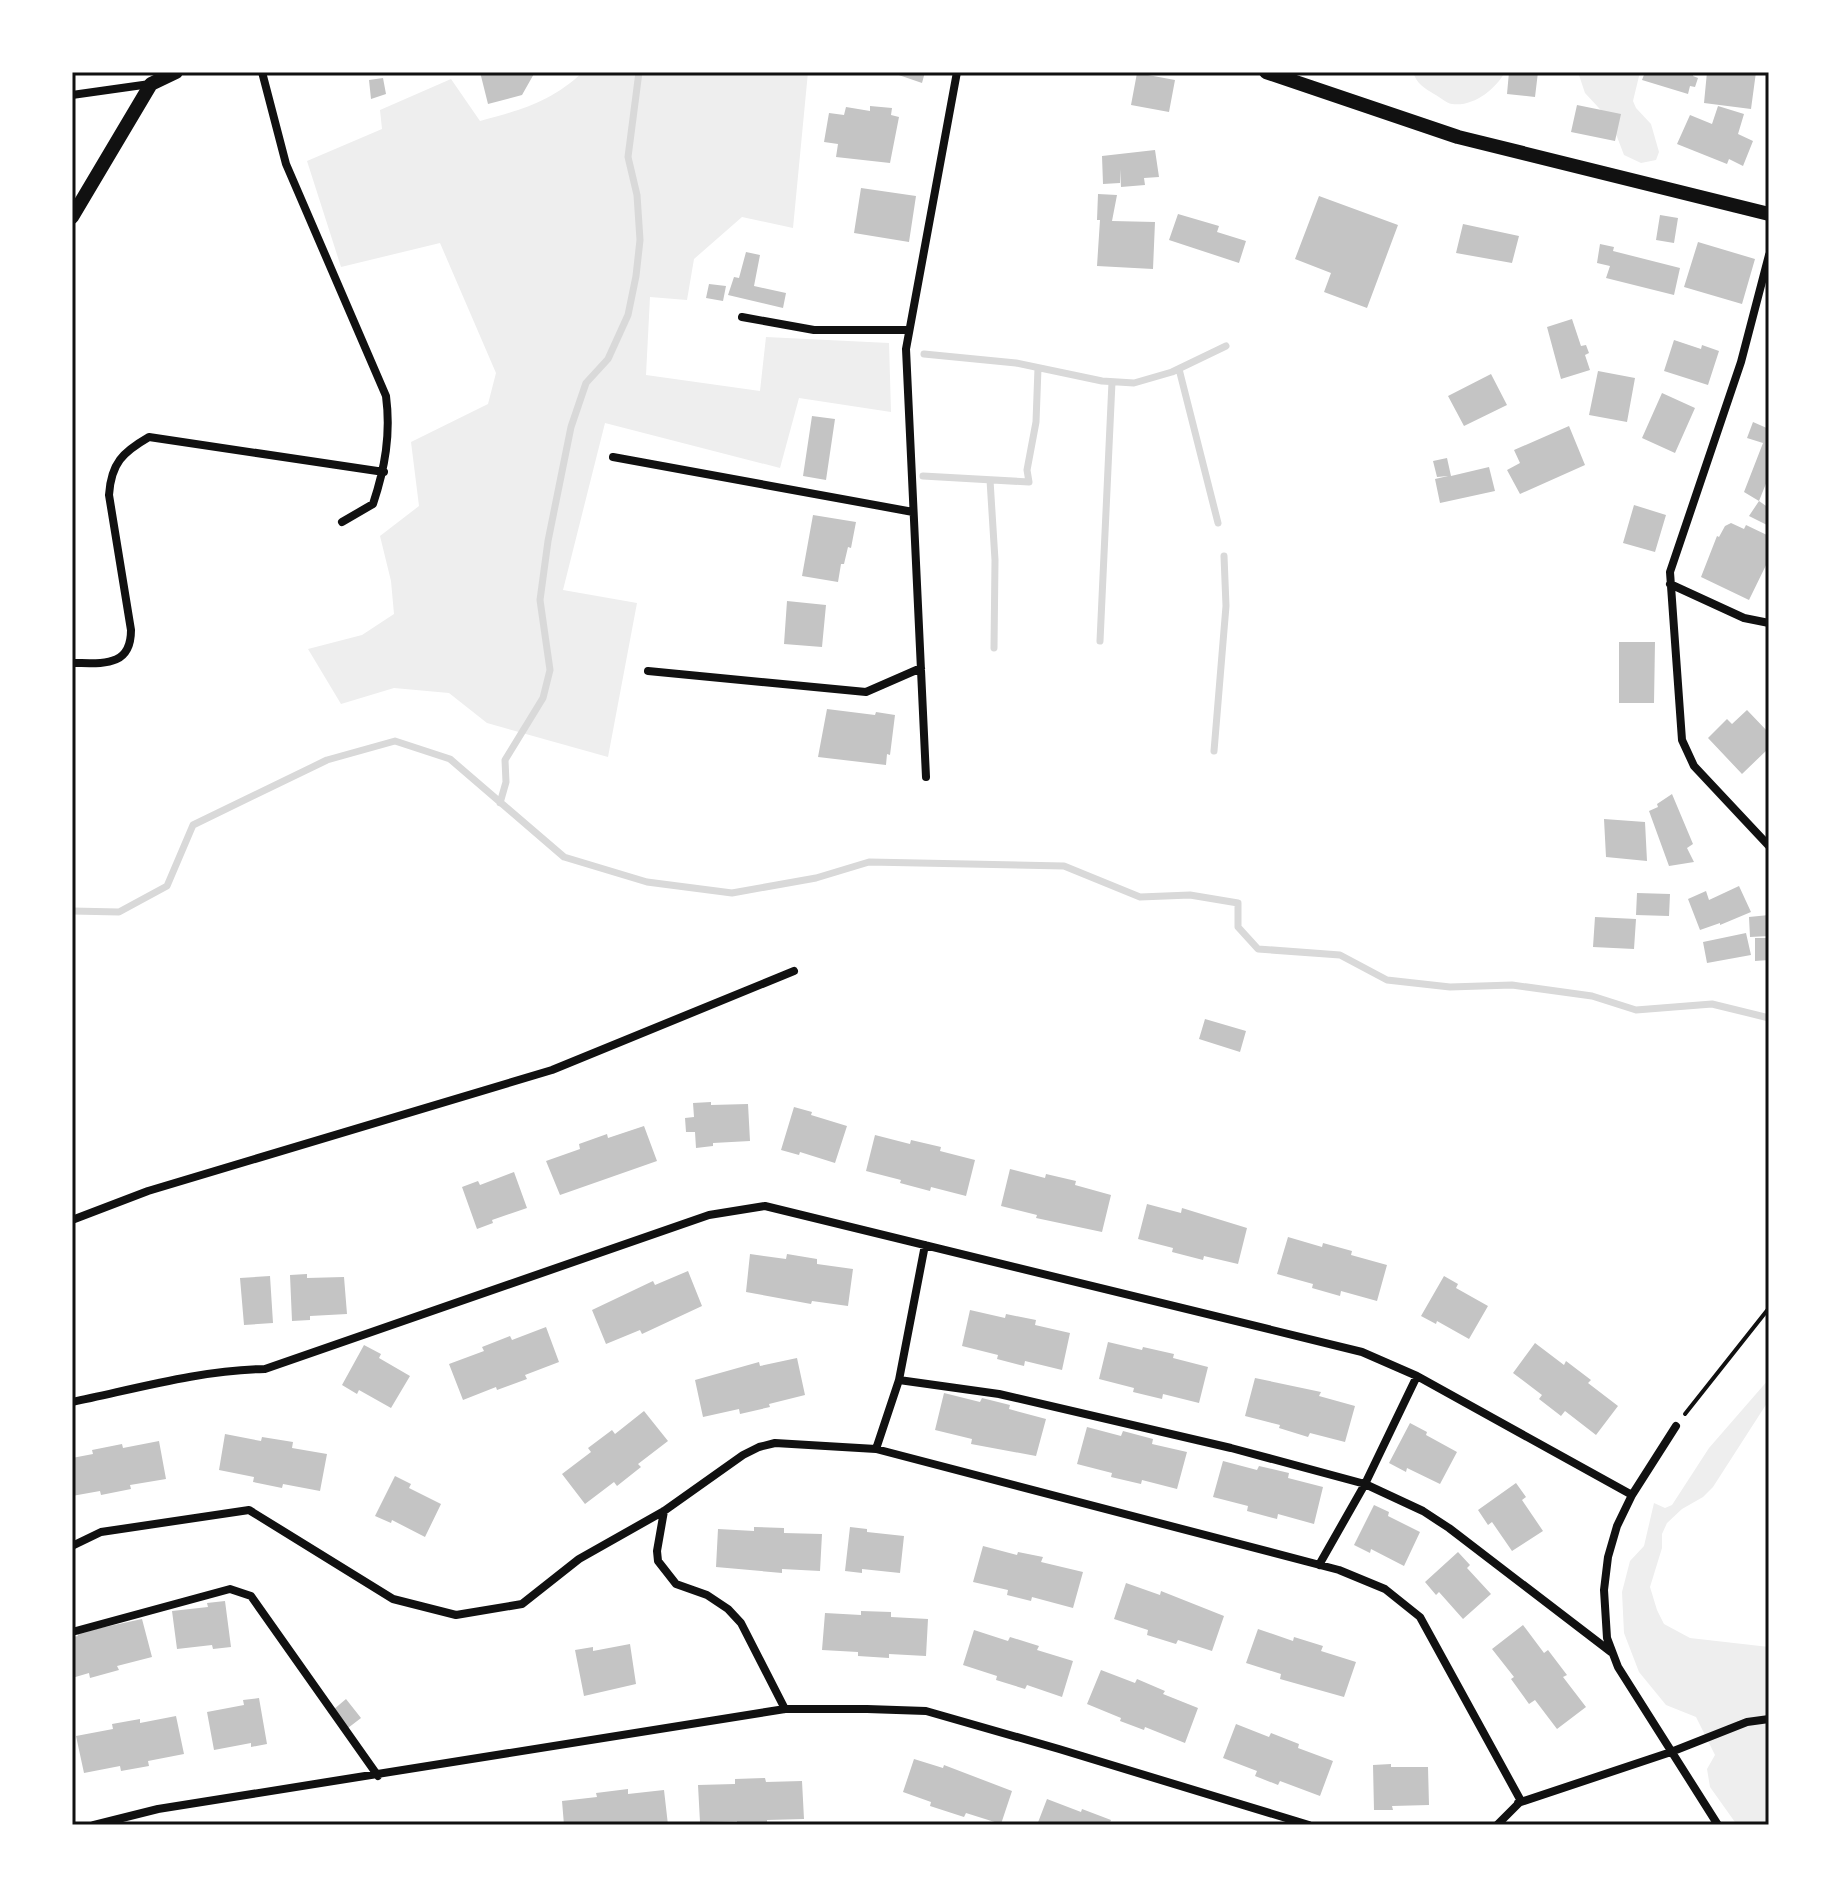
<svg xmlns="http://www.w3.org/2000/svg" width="1841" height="1897" viewBox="0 0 1841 1897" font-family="Commissioner,sans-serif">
<rect width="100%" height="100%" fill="#fff"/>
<path fill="#eee" d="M583 72H808L793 228 742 217 694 259 687 300 650 297 646 375 760 391 766 337 889 343 891 412 799 398 780 468 605 423 563 590 637 603 608 757 487 723 449 693 394 688 341 704 308 649 362 635 394 614 391 581 380 536 419 506 411 442 488 404 496 373 440 243 341 267 307 161 382 129 380 110 451 79 480 121C521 110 551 102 583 72Z
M1413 72H1505C1495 90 1473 107 1452 104 1446 103 1440 97 1434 94 1424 88 1417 84 1413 72Z
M1578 72H1640L1633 101 1636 108 1651 124 1659 152 1656 160 1641 163 1624 155 1611 121 1585 93Z
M1769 1379V1400L1713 1487 1703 1497 1682 1509 1667 1523 1662 1534V1548L1650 1587 1657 1610 1664 1624 1690 1638 1769 1647V1825H1737L1710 1787 1707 1769 1715 1755 1696 1717 1666 1705 1639 1672 1624 1633 1622 1592 1630 1561 1644 1546 1654 1503 1665 1508 1672 1505 1709 1448Z"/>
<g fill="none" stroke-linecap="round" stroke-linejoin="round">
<path stroke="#d9d9d9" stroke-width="7" d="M924 354 1016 363 1102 381 1134 383 1172 372 1226 346
M1179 369 1218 523
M923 476 1029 482 1027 470 1036 422 1038 368
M990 480 995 560 994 648
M1100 641 1112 382
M1214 751 1226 606 1224 556
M500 803 506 782 505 760 543 698 550 670 540 600 548 541 571 427 586 383 608 359 628 315 636 276 640 240 637 195 628 157 639 72
M72 911 119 912 167 886 193 825 327 760 395 741 450 759 564 857 647 882 732 893 816 878 869 862 1064 866 1140 897 1190 895 1238 903V927L1258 949 1340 955 1387 980 1450 987 1512 985 1592 996 1636 1010 1712 1004 1769 1018"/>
</g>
<path fill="#c4c4c4" d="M480 72H535L522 95 488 104Z
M890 72H925L922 83Z
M1509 72H1538L1535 97 1507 94Z
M1645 72H1694L1693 76 1698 78 1695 87 1690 86 1688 94 1642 80Z
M1707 72H1756L1751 109 1704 103Z
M1137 73 1175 80 1169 112 1131 105Z
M383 78 386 94 371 99 369 80Z
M1577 105 1621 114 1615 141 1571 132Z
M870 106 892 108 891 115 899 117 890 163 836 157 838 144 824 142 829 113 844 115 846 107 870 111Z
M1718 106 1744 114 1738 134 1753 141 1743 166 1729 159 1727 164 1677 144 1690 115 1712 124Z
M1155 150 1159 177 1144 178 1145 185 1121 187 1120 169V183L1103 184 1102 156Z
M861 188 916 196 909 242 854 233Z
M1098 194 1117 195 1112 221 1155 222 1153 269 1097 266 1100 220H1097Z
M1319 196 1398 225 1367 308 1324 292 1331 273 1295 259Z
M1178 214 1219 226 1217 232 1246 241 1239 263 1169 240Z
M1660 215 1678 218 1674 243 1656 240Z
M1463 224 1519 236 1512 263 1456 253Z
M1698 242 1755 259 1742 304 1684 287Z
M1600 244 1614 247 1613 251 1680 268 1674 295 1606 278 1610 266 1597 263Z
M746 252 760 255 754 286 786 293 783 308 728 295 734 277 739 278Z
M709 284 726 286 723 301 706 298Z
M1572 319 1581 346 1586 345 1589 353 1585 355 1590 370 1561 379 1547 327Z
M1674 340 1701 349 1702 345 1719 351 1708 385 1664 371Z
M1598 371 1635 378 1627 422 1589 415Z
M1491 374 1507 405 1464 426 1448 396Z
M1662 393 1695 408 1675 453 1642 438Z
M812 416 835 419 826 480 803 476Z
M1753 422 1769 429V476L1759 501 1744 492 1763 443 1747 438Z
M1569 426 1585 465 1520 494 1507 470 1520 463 1514 450Z
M1447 458 1451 476 1489 467 1495 491 1440 503 1435 479 1448 476 1437 477 1433 461Z
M1759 501 1769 508V526L1749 516Z
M1634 505 1666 515 1655 552 1623 543Z
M813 515 856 522 851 548 848 547 844 564H841L838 582 802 576Z
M1731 523 1744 529 1746 525 1769 536V559L1749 600 1701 577 1717 536 1719 537 1725 526Z
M787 601 826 605 822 647 784 644Z
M1619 642H1655L1654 703H1619Z
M827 709 875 715 876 712 895 715 890 755 887 754 886 765 818 757Z
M1747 710 1769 733V748L1742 774 1708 738 1727 719 1732 724Z
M1672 794 1693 844 1687 848 1694 862 1669 866 1649 811 1658 807 1657 804Z
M1604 819 1645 822 1647 861 1606 857Z
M1739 886 1751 912 1720 925V923L1700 930 1688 899 1706 891 1709 900Z
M1637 893 1670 894 1669 916 1636 915Z
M1769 915V936L1750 937 1749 917Z
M1595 917 1636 919 1634 949 1593 947Z
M1746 933 1751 955 1707 963 1703 942Z
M1755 938H1769V960L1755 961Z
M1205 1019 1246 1031 1240 1052 1199 1039Z
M711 1102V1105L748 1104 750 1141 713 1143V1146L696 1148 695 1132H686L685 1118 694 1117 693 1103Z
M794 1107 812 1112 811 1115 847 1126 835 1163 800 1152 799 1155 781 1150Z
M644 1126 657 1161 560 1195 546 1161 580 1149 579 1144 607 1134 608 1138Z
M875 1135 910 1144 911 1140 941 1147 940 1151 975 1160 966 1196 931 1187 930 1191 900 1183 901 1180 866 1171Z
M1010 1169 1045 1178 1046 1174 1076 1181 1075 1185 1111 1195 1102 1232 1036 1218 1037 1215 1001 1206Z
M514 1172 527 1208 492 1220 493 1223 477 1229 462 1187 478 1181 480 1185Z
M1147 1204 1181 1213 1182 1208 1247 1228 1238 1264 1204 1256 1203 1260 1172 1252 1173 1248 1138 1239Z
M1288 1237 1322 1247 1323 1243 1352 1251 1351 1255 1387 1265 1377 1301 1341 1291 1340 1296 1312 1288 1313 1284 1277 1274Z
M750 1254 786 1259 787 1254 817 1259V1264L853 1269 848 1306 812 1301 811 1304 746 1292Z
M688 1271 702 1306 642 1334 640 1330 606 1344 592 1310 653 1281 655 1285Z
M307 1274V1278L344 1277 347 1314 310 1316V1320L292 1321 290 1275Z
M270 1276 273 1323 244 1325 240 1278Z
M1444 1276 1458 1284 1456 1288 1488 1306 1469 1339 1437 1321 1436 1324 1421 1316Z
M970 1310 1005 1318 1006 1314 1036 1320 1035 1325 1070 1333 1062 1370 1025 1361 1024 1366 997 1359 998 1355 962 1346Z
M546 1327 559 1362 525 1375 527 1379 497 1390 496 1387 463 1400 449 1364 484 1351 482 1347 510 1336 512 1340Z
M1108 1342 1142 1350 1143 1347 1174 1354 1173 1358 1208 1367 1199 1403 1163 1394 1162 1399 1133 1392 1134 1388 1099 1379Z
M1535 1343 1564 1365 1566 1361 1591 1380 1588 1383 1618 1406 1596 1435 1565 1411 1561 1416 1539 1399 1542 1395 1513 1373Z
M364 1345 381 1354 379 1358 410 1376 391 1408 359 1390 357 1394 342 1385Z
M797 1358 805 1395 769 1404 770 1407 740 1414 739 1409 703 1417 695 1380 759 1362 760 1366Z
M1255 1378 1321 1392 1319 1396 1355 1406 1345 1442 1310 1433 1308 1437 1279 1428 1280 1425 1245 1416Z
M944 1393 980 1402 982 1398 1010 1405 1009 1409 1046 1419 1036 1456 971 1444 972 1439 935 1430Z
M644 1411 668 1441 638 1464 641 1467 617 1486 614 1482 585 1504 562 1474 591 1452 588 1448 612 1430 615 1434Z
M1410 1423 1427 1432 1426 1435 1457 1452 1440 1484 1407 1468 1406 1472 1389 1463Z
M1087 1427 1121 1436 1123 1431 1153 1439 1152 1444 1187 1452 1177 1489 1142 1480 1141 1484 1111 1477 1112 1473 1077 1464Z
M225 1434 261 1441 262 1437 293 1442 292 1448 327 1454 320 1491 283 1484 282 1488 253 1482 254 1477 219 1470Z
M159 1441 166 1479 130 1485 131 1489 101 1495 100 1491 72 1496V1458L93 1454 92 1450 122 1444 123 1448Z
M1223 1461 1257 1470 1259 1466 1289 1473 1288 1478 1323 1487 1314 1524 1278 1514 1277 1519 1247 1511 1248 1506 1213 1497Z
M395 1476 411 1484 409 1488 441 1504 425 1537 392 1520 391 1523 375 1516Z
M1516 1483 1526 1497 1522 1500 1543 1531 1512 1551 1492 1522 1488 1525 1478 1510Z
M1374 1505 1389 1512 1388 1516 1420 1532 1404 1566 1371 1549 1370 1553 1354 1545Z
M754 1527 784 1528V1533L822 1534 820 1571 782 1569V1573L716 1567 718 1529 754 1531Z
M850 1527 867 1529V1532L904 1536 900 1573 862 1569V1573L845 1571Z
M983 1546 1017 1555 1018 1552 1043 1557 1041 1562 1083 1572 1073 1608 1032 1597 1031 1601 1007 1595 1008 1590 973 1582Z
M1458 1552 1470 1565 1467 1568 1491 1594 1463 1619 1439 1592 1436 1595 1425 1582Z
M1126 1583 1160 1595 1161 1591 1224 1616 1212 1651 1178 1640 1176 1644 1147 1635 1148 1630 1114 1619Z
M225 1601 231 1647 213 1649 212 1645 177 1649 172 1611 208 1607 207 1603Z
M861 1611 891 1612V1617L928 1619 926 1656 889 1654V1658L858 1656V1652L822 1650 825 1613 861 1615Z
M142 1619 152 1657 117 1666 119 1670 90 1678 89 1673 72 1678V1637L78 1636 77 1633Z
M1523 1625 1544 1653 1548 1650 1567 1675 1563 1677 1586 1707 1557 1729 1535 1700 1529 1704 1511 1679 1514 1677 1492 1649Z
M1258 1629 1293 1641 1294 1637 1323 1646 1321 1651 1356 1662 1344 1697 1280 1679 1281 1674 1246 1663Z
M974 1630 1008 1641 1010 1637 1039 1646 1037 1650 1073 1661 1062 1697 1027 1685 1025 1689 996 1680 997 1676 963 1665Z
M630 1644 636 1684 584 1696 575 1650 593 1647V1651Z
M1101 1670 1135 1683 1137 1679 1165 1691 1163 1694 1198 1708 1185 1743 1145 1727 1144 1730 1120 1721 1121 1718 1087 1704Z
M259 1698 267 1744 251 1747V1743L214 1750 207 1712 244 1705 243 1700Z
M346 1699 361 1718 348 1728 333 1710Z
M176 1716 184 1754 148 1761 149 1766 121 1771 120 1766 84 1773 76 1736 113 1729 112 1724 140 1719V1723Z
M1236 1724 1269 1737 1271 1733 1299 1744 1298 1748 1333 1761 1320 1796 1280 1781 1278 1785 1255 1776 1257 1771 1223 1758Z
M914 1759 943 1768 944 1765 1012 1791 1001 1824 966 1813 964 1817 930 1806 931 1802 903 1792Z
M1391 1764V1767H1428L1429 1805 1392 1806 1393 1810H1374L1373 1765Z
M765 1778 766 1782 802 1781 804 1819 767 1820V1825H737V1821L700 1822 698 1785 735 1784V1779Z
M628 1789V1794L664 1790 668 1825H564L562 1801 597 1797 596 1793Z
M1047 1799 1081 1812 1082 1809 1111 1820 1109 1825H1037Z"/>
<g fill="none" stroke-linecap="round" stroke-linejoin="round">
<path stroke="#111" stroke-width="4" d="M1685 1414 1769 1308"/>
<path stroke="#111" stroke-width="8" d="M262 72 286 164 386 396C391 434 385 468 373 504L342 522
M72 95 150 84
M1769 255 1741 362 1670 572 1682 740 1694 766 1769 846
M742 317 814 330H908
M613 457 913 512
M1670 584 1744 618 1769 623
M72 663C102 663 131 668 131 630L109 495C111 463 123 452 149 437L384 472
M648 671 866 692 921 668
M926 777 906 349 957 72
M72 1220 148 1191 552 1070 794 971
M899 1380 999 1394 1231 1448 1365 1484 1423 1511 1449 1528 1611 1652
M72 1402C135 1389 200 1370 265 1369L709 1215 765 1206 1362 1352 1417 1376 1632 1495
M1676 1426 1632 1495 1617 1526 1608 1557 1604 1590 1607 1638 1618 1667 1718 1825
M876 1449 899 1380 925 1245
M664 1511 657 1551 658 1561 676 1584 707 1595 728 1609 741 1623 785 1709
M72 1546 101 1532 249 1510 393 1599 456 1615 522 1604 579 1559 664 1511 743 1455 759 1447 775 1443 876 1449 1339 1570 1385 1589 1420 1617 1521 1801 1497 1825
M1319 1565 1365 1484 1417 1376
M72 1632 230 1589 251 1596 378 1776
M1518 1803 1671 1752 1747 1722 1769 1719
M94 1825 158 1809 785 1709H867L926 1711 1059 1749 1309 1825"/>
<path stroke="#111" stroke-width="14" d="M1266 72 1458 137 1769 214
M72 217 151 84 176 72"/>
</g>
<rect width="1841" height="1897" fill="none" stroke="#ffffff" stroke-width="148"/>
<rect x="74" y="74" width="1693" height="1749" fill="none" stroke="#111" stroke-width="3"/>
</svg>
